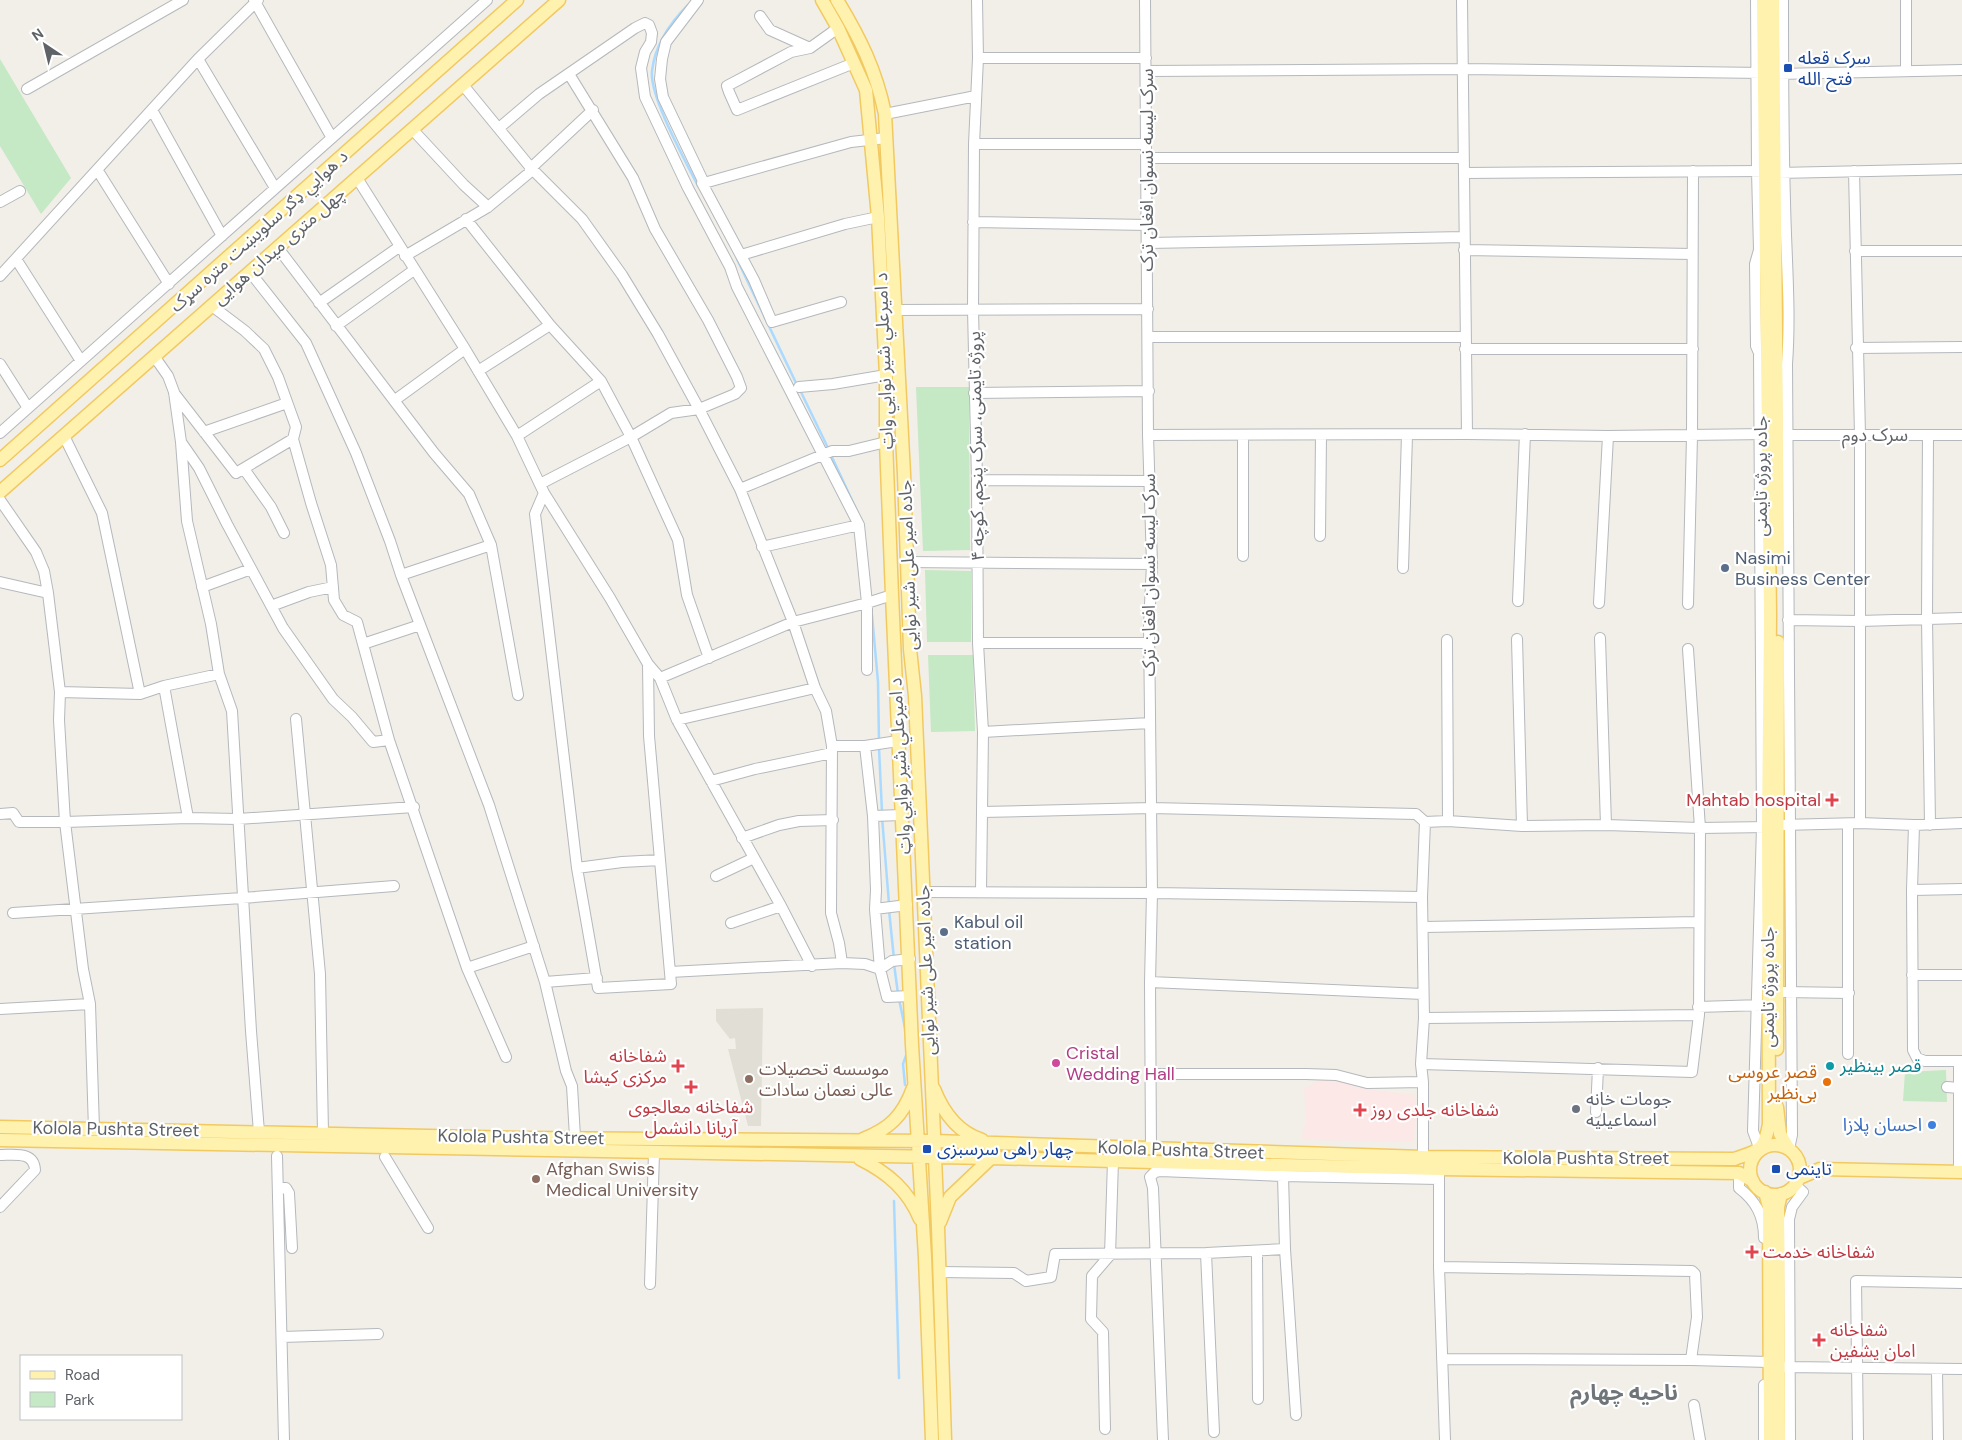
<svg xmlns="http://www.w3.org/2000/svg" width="1962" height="1440" viewBox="0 0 1962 1440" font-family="'DM Sans','Noto Sans Arabic',sans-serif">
<rect width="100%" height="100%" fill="#f1efe8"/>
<path fill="#e1ded6" d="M763 1008 761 1126H748L728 1049H736L735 1038 730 1039 716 1021V1009Z"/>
<path fill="#fce8e6" d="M1338 1078 1347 1081 1357 1088 1416 1095 1414 1142 1302 1140 1303 1127 1306 1126 1304 1089 1318 1081Z"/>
<path fill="#c5e8c5" d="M0 59 71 178 41 214 0 146Z
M916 387H969L970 550 923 551Z
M925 570 971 571V642H927Z
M928 655H973L975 731 931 732Z
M1946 1070 1947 1102 1903 1101 1905 1072Z"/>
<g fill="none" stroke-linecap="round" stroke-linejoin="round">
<path stroke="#aadaff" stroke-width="2.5" d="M688 5C670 23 655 45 652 71 649 96 686 162 698 186
M737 259 797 385
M800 390 829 450
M831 455 857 511
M872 615 878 682 879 742
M879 748 882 812
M882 817 889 904
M889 910 894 959
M894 964 898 994
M899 999 905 1028
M905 1085 903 1064 907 1053
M894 1201 899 1378"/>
<defs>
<path id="minor" d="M254 0 332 138
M698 0 666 42 662 59 660 79 663 97 704 183H702L754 280 772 322 841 302
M977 0 978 58 974 144 973 310 977 480 978 643 983 732 981 892
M1145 0 1148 435 1152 564 1149 625 1152 893 1150 982 1151 1149
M1462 0 1467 434
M1756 0 1757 171 1759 250 1755 264 1756 346 1759 353 1762 827 1753 1131 1760 1150
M1783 0C1783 67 1783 134 1785 201 1786 256 1791 310 1787 364L1792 1135 1789 1149
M760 16 770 30 810 48
M838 28 810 48 791 52 727 86 729 92 737 110 854 63
M978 58H1146
M198 59 275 188
M1906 70V0
M1147 71 1462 69 1763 73
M1777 74 1962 70
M463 85 531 168 582 219 622 275 658 334 699 409 740 489 793 622 815 688 826 711 832 746 831 913 839 943 842 963
M27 89 183 0
M152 110 222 236
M885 114 976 96
M499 128 539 94 635 28 645 23 649 25 652 33 651 42 645 52 641 68 645 97 688 188 730 267 737 287 859 525 867 603V670
M412 129 464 185 488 207
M974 144H1146
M1147 158H1463
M98 171 169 284
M1854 171 1860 435V823
M1464 173 1764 171
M1778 173 1962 169
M357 178 465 349 517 436 544 493 610 598 648 664 660 678 677 720 781 906 812 966
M704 183 851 142 886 138
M0 202 20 191
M466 219 550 325 601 381 631 437 678 540 687 595 709 658
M973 222 1148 225
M1148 243 1464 237
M278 248 434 453 469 494 491 545 518 695
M1464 250 1692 254
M1855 251H1962
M741 255 845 224 878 217
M405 256 488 207 529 173 531 168 593 110
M16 259 81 361
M250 272 306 343 356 453 390 541 401 575 489 805 545 982 566 1071 572 1086 575 1137
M0 276 198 59 258 0
M319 303 399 247
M212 306 245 331 264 349 278 377 296 427 293 439 311 503 331 565 334 600 343 615 357 622 389 740
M896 310 1148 309
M336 326 414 270
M1148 337H1464
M1856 348 1962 347
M1465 349H1693
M154 356 168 376 174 392 181 442 199 468 227 524 283 628 333 699 352 717 373 742 389 740 467 968 506 1057
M0 364 28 408
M478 371 550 325
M799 387 833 384 886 375
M174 393 236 473 293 439
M974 393 1149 391
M395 400 465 349
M204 432 287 403
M0 433 487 0
M1148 435 1467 434 1608 436 1767 434
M1781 435H1962
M1928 435 1927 619 1930 825
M64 436 102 513 140 694
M517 436 601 381
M181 442 187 521 211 624 219 674 232 711 251 1031 259 1132
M244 469 271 507 284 533
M977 480 1149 481
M540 484 631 437 671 413 699 409 735 394 741 388 737 377 708 320 655 229 633 178 569 74
M740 489 832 451H849L886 442
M544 493 535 514 577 868 598 988 671 984 649 736 648 664
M0 500 36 552 44 571 48 593 60 692 59 720 65 822 83 969 90 1004 94 1129
M1320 536 1321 435
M762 547 859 525
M1243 556V435
M906 562 1152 564
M1403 568 1407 435
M401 575 491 545
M0 582 48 593
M202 587 251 569
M1518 601 1525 434
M1599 603 1608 436
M1688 604 1692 436 1693 171
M271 606 309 592 333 587
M1788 620 1860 621 1962 618
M1600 638 1606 825
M1517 639 1522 826
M1447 640 1448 821
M978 643H1149
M363 644 420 625
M660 678 793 622 867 603 892 595
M164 686 188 818
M60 692 140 694 164 686 219 674
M296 719 320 974 323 1133
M677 720 815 688
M983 732 1150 723
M832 746H865L898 741
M865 746 873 816 876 890 875 909 880 969 887 997 910 996
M711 781 755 769 832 753
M982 812 1151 808 1416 814 1425 822 1448 821 1522 826 1606 825 1700 828 1768 827
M0 814 13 813 19 822H65L188 818 238 819 414 807
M873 816 902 815
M1782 825 1860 823 1914 825 1962 823
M1914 825 1912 890 1913 1050 1917 1058 1925 1061H1962
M742 838 779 825 799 821 833 820
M577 868 622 862 660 860
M716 876 754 858
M1912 890 1962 889
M923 892 1152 893 1422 897
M875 909 907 905
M13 913 242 898 394 886
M731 923 781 906
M1423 927 1698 922
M467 968 534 946
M670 972 842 963 865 964 880 969 892 961 910 959
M1912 975H1962
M545 982 597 978
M1150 982 1423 994
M1783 992 1849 993
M1698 1007 1762 1005
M0 1009 90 1004
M1424 1018 1699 1015
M1848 1054V824
M1421 1064 1692 1072 1699 1015 1700 828 1688 649
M1151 1074H1306L1336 1075 1367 1083 1423 1082
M1947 1087 1959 1088
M1596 1112 1598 1068
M0 1155C14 1155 34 1151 35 1170L0 1207
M277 1156 284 1440
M385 1157 428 1228
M1423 1157V1082L1421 1064 1424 1018 1422 897 1425 822
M1959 1172V1061
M1739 1173V1188C1756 1201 1764 1216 1764 1238
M1439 1174V1267L1445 1440
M278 1188H286L289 1193 292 1248
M1285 1249 1296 1415
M1257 1252 1258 1399
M1206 1253 1214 1432
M1439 1267 1692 1271 1695 1274 1697 1317 1691 1360
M940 1272 1014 1273 1026 1281 1051 1277 1055 1254 1206 1253 1285 1249 1283 1176
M650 1284 654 1153
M282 1337 378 1334
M1442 1359 1691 1360 1769 1362
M1785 1367 1962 1369
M1937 1370 1938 1440
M1694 1405 1700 1440
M1105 1429 1103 1332 1091 1319 1092 1276 1110 1255 1113 1161
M1163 1440 1153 1188 1150 1177 1155 1172 1160 1171 1283 1176 1439 1179
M1764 1440V1385
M1790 1440 1789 1219 1792 1207 1803 1192 1795 1185
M1858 1440 1856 1281 1962 1283"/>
<path id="major" d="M822 0 838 28 866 90 878 217 886 375V442L892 595 912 1045 925 1257 932 1440
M837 0C860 38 876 70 885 114L904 474 910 649 915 696 938 1227 945 1440
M1773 0 1778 557
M0 460 517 0
M0 492 559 0
M1777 1049 1778 642
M934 1089C943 1112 957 1132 982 1140
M1777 1107 1780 1134 1789 1149
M0 1127 522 1138 934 1141 1423 1157 1734 1159C1759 1150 1764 1152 1769 1124L1768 827 1770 616 1763 0
M863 1139C889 1129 903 1116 913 1088
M0 1140 991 1158 1440 1169 1739 1173 1753 1181
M1750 1170a25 25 0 1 1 50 0a25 25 0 1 1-50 0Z
M860 1159C888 1173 908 1190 920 1219
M1799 1178 1820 1169 1962 1172
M1765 1192 1769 1207 1770 1440
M940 1222 950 1197 991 1158
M1779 1440 1778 1207 1781 1194"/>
</defs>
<use href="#minor" stroke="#b5b8bc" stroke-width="12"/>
<use href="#major" stroke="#f2c960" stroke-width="15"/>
<use href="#minor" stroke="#fff" stroke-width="10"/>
<use href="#major" stroke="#fff2af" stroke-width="12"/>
</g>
<g fill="#1a4fb4" stroke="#fff" stroke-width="2">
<rect x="1783" y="63" width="10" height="10" rx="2.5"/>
<rect x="922" y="1144" width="10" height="10" rx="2.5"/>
<rect x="1771" y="1164" width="10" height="10" rx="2.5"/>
</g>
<g fill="#5c6f8a" stroke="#fff" stroke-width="2">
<circle cx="1725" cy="568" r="5"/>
<circle cx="944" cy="932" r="5"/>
</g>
<g fill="#e0444e" stroke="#fff" stroke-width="2">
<path d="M1829.5 792.5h5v5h5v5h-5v5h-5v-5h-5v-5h5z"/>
<path d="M675.5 1058.5h5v5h5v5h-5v5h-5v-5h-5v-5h5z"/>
<path d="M688.5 1079.5h5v5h5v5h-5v5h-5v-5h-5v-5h5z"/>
<path d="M1357.5 1102.5h5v5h5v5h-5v5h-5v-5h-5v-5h5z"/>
<path d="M1749.5 1244.5h5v5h5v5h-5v5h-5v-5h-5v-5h5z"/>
<path d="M1816.5 1332.5h5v5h5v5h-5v5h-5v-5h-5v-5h5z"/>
</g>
<circle fill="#d1479c" stroke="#fff" stroke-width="2" cx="1056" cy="1063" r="5"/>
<circle fill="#0f9aa8" stroke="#fff" stroke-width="2" cx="1830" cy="1066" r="5"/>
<g fill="#8d6e63" stroke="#fff" stroke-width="2">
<circle cx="749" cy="1079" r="5"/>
<circle cx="536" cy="1179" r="5"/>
</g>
<circle fill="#e8710a" stroke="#fff" stroke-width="2" cx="1827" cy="1082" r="5"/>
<circle fill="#6b7280" stroke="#fff" stroke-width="2" cx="1576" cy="1109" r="5"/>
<circle fill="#3f7fe0" stroke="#fff" stroke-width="2" cx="1932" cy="1125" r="5"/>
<g text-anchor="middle" stroke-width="4.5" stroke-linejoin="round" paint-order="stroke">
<g font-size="18" fill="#164399" stroke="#fff" text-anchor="start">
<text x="1798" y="64">سرک قعله<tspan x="1798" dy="21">فتح الله</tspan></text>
<text x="937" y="1155">چهار راهی سرسبزی</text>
<text x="1786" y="1175">تاینمی</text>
</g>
<g font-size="18" fill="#5f6368" stroke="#fff">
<text transform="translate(1147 170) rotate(-90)" y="6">سرک لیسه نسوان افغان‌ ترک</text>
<text transform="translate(259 231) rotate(-42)" y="6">د هوايي ډګر سلویښت متره سړک</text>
<text transform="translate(279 246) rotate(-41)" y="6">چهل متری میدان هوایی</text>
<text transform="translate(884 361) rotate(-92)" y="6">د امیرعلي شیر نوايي واټ</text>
<text x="1875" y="441">سرک دوم</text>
<text transform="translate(976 446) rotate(-91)" y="6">پروژه تایمنی، سرک پنجم، کوچه ۴</text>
<text transform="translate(1761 476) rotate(-90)" y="6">جاده پروژه تایمنی</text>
<text transform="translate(908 565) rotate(-92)" y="6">جاده امیر علی شیر نوایی</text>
<text transform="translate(1149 575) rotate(-90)" y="6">سرک لیسه نسوان افغان‌ ترک</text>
<text transform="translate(900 766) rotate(-93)" y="6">د امیرعلي شیر نوايي واټ</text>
<text transform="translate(926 970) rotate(-92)" y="6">جاده امیر علی شیر نوایی</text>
<text transform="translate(1768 987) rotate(-90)" y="6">جاده پروژه تایمنی</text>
<text transform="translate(116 1129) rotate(1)" y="6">Kolola Pushta Street</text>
<text transform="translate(521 1137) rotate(1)" y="6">Kolola Pushta Street</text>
<text transform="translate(1181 1150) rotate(2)" y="6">Kolola Pushta Street</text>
<text x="1586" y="1164">Kolola Pushta Street</text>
</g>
<g font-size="18" fill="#4e5e75" stroke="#fff" text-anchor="start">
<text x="1735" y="564">Nasimi<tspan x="1735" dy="21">Business Center</tspan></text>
<text x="954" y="928">Kabul oil<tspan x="954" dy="21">station</tspan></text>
</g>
<g font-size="18" fill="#be3a42" stroke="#fff" text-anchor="start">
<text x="1821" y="806" text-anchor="end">Mahtab hospital</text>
<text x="667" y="1062" text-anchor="end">شفاخانه<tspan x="667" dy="21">مرکزی کیشا</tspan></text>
<text x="691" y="1113" text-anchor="middle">شفاخانه معالجوی<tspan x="691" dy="21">آریانا دانشمل</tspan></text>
<text x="1371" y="1116">شفاخانه جلدی روز</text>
<text x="1763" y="1258">شفاخانه خدمت</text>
<text x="1830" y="1336">شفاخانه<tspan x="1830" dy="21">امان یشفین</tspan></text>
</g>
<g font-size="18" fill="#b23c85" stroke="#fff" text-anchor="start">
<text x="1066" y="1059">Cristal<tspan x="1066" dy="21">Wedding Hall</tspan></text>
</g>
<g font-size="18" fill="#0d838f" stroke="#fff" text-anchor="start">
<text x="1840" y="1072">قصر بینظیر</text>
</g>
<g font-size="18" fill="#785e54" stroke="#fff" text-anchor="start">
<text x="759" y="1075">موسسه تحصیلات<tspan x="759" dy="21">عالی نعمان سادات</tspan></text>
<text x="546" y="1175">Afghan Swiss<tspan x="546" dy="21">Medical University</tspan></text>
</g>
<g font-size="18" fill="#c56008" stroke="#fff" text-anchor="end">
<text x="1817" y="1078">قصر عروسی<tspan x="1817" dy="21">بی‌نظیر</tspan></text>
</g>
<g font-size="18" fill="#5b616d" stroke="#fff" text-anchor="start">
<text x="1586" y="1105">جومات خانه<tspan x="1586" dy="21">اسماعيليه</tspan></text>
</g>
<g font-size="18" fill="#366cbe" stroke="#fff" text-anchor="end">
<text x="1922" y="1131">احسان پلازا</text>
</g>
<g font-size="22" font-weight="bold" fill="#70757a" stroke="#fff">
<text x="1624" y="1400">ناحیه چهارم</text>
</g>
</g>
<rect x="20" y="1355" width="162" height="65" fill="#ffffff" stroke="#bfc1c3"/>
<rect x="30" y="1371" width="25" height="8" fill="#fff2af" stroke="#bfc1c3"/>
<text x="65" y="1380" font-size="15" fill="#5f6368">Road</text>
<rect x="30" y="1392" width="25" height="15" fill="#c5e8c5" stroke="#bfc1c3"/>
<text x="65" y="1405" font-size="15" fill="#5f6368">Park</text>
<g transform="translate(45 45) rotate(325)" stroke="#ffffff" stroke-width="4" paint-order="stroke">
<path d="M0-4L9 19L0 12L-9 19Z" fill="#5f6368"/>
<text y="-8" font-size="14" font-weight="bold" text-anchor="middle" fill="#5f6368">N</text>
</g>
</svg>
